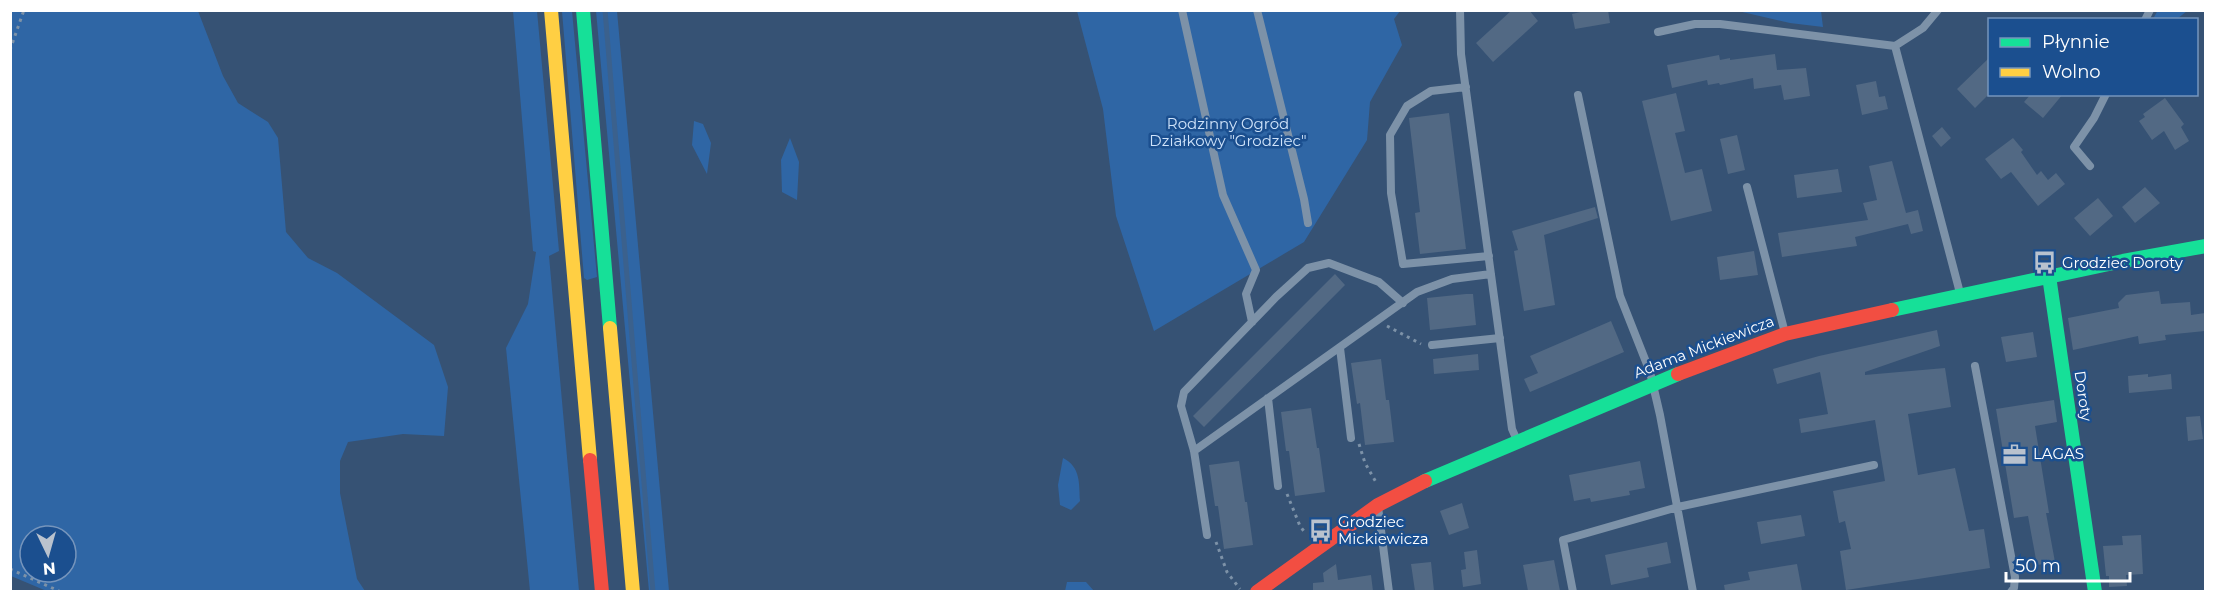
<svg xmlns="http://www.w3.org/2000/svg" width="2216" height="602" viewBox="0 0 2216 602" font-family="Montserrat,sans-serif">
<rect width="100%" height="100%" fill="#365274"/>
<path fill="#2f66a5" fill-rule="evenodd" d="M2158 10H2187V11L2177 19H2153Z
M10 11H198L223 76 238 103 268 122 278 138 286 232 308 258 337 273 434 345 448 387 444 436 403 434 348 442 340 461V493L357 579 365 591 49 592 11 576ZM30 536H66V572H30Z
M513 11H537L559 251 549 256 579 591H530L506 348 528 304 536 252 533 251Z
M562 11H572L597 277 587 280 584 278Z
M596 11H617L669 591H649Z
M1077 11H1400L1394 19 1402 45 1370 102 1367 140 1304 242 1154 331 1116 216 1103 109Z
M1738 11H1821L1823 27 1790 23Z
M694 121 703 124 711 143 707 174 692 145Z
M790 138 799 162 797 200 782 192 781 160Z
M1063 458C1081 467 1079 484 1080 501L1071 510 1060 505 1058 485Z
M1067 582H1086L1094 591H1065Z"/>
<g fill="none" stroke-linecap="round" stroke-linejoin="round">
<path stroke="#3b618d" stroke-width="5" d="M605 10 653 592"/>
</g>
<path fill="#526984" d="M1512 10H1529L1538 21 1493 62 1476 43Z
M1589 10H1608L1610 23 1575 29 1572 14Z
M1775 54 1777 70 1806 68 1810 96 1784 100 1781 85 1754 89 1753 78 1720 85 1719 83 1708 85 1707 80 1672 88 1667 65 1719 55 1720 60 1730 58V60Z
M1989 58V94L1975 108 1957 89Z
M1876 81 1879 97 1885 96 1888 109 1862 115 1856 85Z
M1676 93 1685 131 1675 133 1685 173 1702 169 1712 211 1671 221 1642 101Z
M2031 94H2063L2043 118 2024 102Z
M2165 98 2184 124 2181 127 2189 141 2175 150 2164 131 2152 140 2139 121 2145 117 2143 114Z
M1449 113 1466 249 1420 254 1415 213 1420 212 1409 118Z
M1942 127 1951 138 1941 147 1932 136Z
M1737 135 1745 170 1728 174 1720 139Z
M2013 138 2023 150 2021 152 2037 175 2041 171 2048 180 2056 173 2065 184 2038 206 2011 172 2001 179 1985 159Z
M1892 161 1906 213 1918 210 1923 231 1911 234 1908 224 1855 237 1857 246 1782 257 1778 233 1868 220 1863 203 1877 200 1869 166Z
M1838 169 1842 192 1797 198 1794 175Z
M2145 187 2160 203 2135 223 2122 207Z
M2098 198 2113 216 2090 236 2074 218Z
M1595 207 1598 218 1544 235 1555 305 1524 311 1514 251 1518 250 1512 231Z
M1754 251 1758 275 1720 280 1717 257Z
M1335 274 1345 285 1204 427 1193 416Z
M2159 291 2161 304 2190 302 2191 315 2205 313V331L2165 335 2166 340 2139 344 2138 336 2073 350 2068 318 2119 308 2118 303 2126 295Z
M1466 294H1473L1476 325 1430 330 1427 298Z
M1611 321 1624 352 1530 392 1524 379 1538 373 1530 356Z
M1937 330 1940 346 1865 372V375L1945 368 1951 407 1908 414 1918 475 1955 468 1969 531 1984 529 1990 568 1846 590 1840 551 1851 549 1845 521 1839 523 1833 491 1885 481 1875 420 1801 433 1799 419 1828 414 1820 372 1777 384 1773 369 1819 356Z
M2033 332 2037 357 2006 362 2001 337Z
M1478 354 1479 370 1434 374 1433 359Z
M1381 359 1386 400H1389L1394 442 1365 445 1360 403 1357 404 1351 363Z
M2148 374V377L2171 374 2172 389 2129 393 2128 376Z
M2054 400 2057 422 2035 426 2049 513H2046L2055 562 2037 565 2028 516 2014 518 1996 409Z
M1311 408 1317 448H1319L1325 492 1295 496 1289 451H1286L1281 412Z
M2200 416 2203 439 2188 441 2186 417Z
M1239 461 1245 502H1247L1253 545 1224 549 1218 506H1215L1209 465Z
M1640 461 1645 488 1629 491 1630 495 1591 502 1590 498 1574 501 1569 475Z
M1462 503 1469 528 1449 535 1440 511Z
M1801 515 1805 536 1761 544 1757 522Z
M2141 535 2143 574 2126 575 2127 586 2109 587V576H2106L2103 546 2123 545 2122 536Z
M1667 542 1671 563 1647 568 1649 577 1611 585 1605 555Z
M1477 550 1481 584 1463 587 1461 570 1466 569 1464 552Z
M1554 560 1560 591H1528L1523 565Z
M1431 562 1434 591H1415L1411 564Z
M1336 564 1338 580 1371 575 1373 591H1313V583L1324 582 1323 573Z
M1797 564 1802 591H1725L1724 585 1750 580 1748 572Z"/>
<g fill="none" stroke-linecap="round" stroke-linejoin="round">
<path stroke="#7d92a8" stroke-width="3" stroke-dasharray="3 4.5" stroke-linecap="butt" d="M10 50 24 10
M1387 326 1421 344
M1359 444 1365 463 1377 484
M1287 494 1300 526 1306 534
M1216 542 1227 572 1240 589
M10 569 61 592"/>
<path stroke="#7d92a8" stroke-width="8" d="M1182 10 1223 195 1256 270 1246 294 1252 322
M1257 10 1304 199 1308 223
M1460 10 1461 54 1512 429 1516 438
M2145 20 2150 10
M1658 32 1695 24H1720L1895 46 1923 28 1938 10
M1895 46 1960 293
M1466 87 1431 91 1407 106 1390 135 1391 193 1403 264 1489 256
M1578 95 1620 296 1650 372 1660 415 1693 592
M2090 166 2074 147 2094 118 2106 94
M1747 187 1785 333
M1432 345 1500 338
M1340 348 1351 438
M1975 366 2015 577 2014 588 2011 592
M1268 398 1278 486
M1194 451 1417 292 1452 279 1491 274
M1378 507 1389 592
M1207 535 1194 451 1181 406 1184 392 1276 297 1308 268 1329 263 1379 282 1403 303
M1573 592 1563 540 1678 507 1874 465"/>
<path stroke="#16e098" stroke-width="14" d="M583 10 610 328
M2049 276 2095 592
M1892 310 2123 261 2206 246
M1425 481 1678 374"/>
<path stroke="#ffcf43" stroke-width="14" d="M551 10 590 460
M610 328 633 592"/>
<path stroke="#f24e42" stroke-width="14" d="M1678 374 1785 334 1892 310
M590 460 602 592
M1257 592 1378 505 1425 481"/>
</g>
<defs>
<symbol id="bus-bare" viewBox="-9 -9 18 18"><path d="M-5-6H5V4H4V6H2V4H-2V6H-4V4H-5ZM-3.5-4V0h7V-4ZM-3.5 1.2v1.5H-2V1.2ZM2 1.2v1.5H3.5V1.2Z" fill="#b9c2ce" stroke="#1b4f8f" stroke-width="2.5" paint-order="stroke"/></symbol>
<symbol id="office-bare" viewBox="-9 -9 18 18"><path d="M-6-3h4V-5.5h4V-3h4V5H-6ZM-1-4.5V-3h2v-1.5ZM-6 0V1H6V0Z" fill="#b9c2ce" stroke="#1b4f8f" stroke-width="2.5" paint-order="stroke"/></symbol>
</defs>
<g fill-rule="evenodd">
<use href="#bus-bare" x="2028" y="246" width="33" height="33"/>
<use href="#office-bare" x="1998" y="438" width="33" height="33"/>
<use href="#bus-bare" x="1304" y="514" width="33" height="33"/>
</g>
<g text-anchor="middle" stroke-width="5" stroke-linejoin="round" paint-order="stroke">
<g font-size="15" fill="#cfe3fa" stroke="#1b4f8f">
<text x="1228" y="129">Rodzinny Ogród<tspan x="1228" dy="17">Działkowy "Grodziec"</tspan></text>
</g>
<g font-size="15" fill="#fff" stroke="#1b4f8f" text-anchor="start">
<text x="2062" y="268">Grodziec Doroty</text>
<text x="2033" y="459">LAGAS</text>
<text x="1338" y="527">Grodziec<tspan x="1338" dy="17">Mickiewicza</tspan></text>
</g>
<g font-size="15" fill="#fff" stroke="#1b4f8f">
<text transform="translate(1704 347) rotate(-21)" y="5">Adama Mickiewicza</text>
<text transform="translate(2083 396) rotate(82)" y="5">Doroty</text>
</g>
</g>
<rect width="2216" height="602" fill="none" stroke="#ffffff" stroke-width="24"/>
<rect x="1988" y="18" width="210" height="78" fill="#1b4f8f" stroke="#7695bc" stroke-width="1.5"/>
<rect x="2000" y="38" width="30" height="9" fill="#16e098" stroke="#7695bc" stroke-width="1.5"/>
<text x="2042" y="48" font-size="18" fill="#ffffff">Płynnie</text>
<rect x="2000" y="68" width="30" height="9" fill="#ffcf43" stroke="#7695bc" stroke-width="1.5"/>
<text x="2042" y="78" font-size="18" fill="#ffffff">Wolno</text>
<g transform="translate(48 554) rotate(175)"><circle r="28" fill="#1b4f8f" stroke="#7695bc" stroke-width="1.5"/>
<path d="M0-4.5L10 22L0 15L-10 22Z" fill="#b9c2ce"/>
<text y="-9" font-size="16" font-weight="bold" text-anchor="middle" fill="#ffffff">N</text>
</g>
<path d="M2006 572v9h124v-9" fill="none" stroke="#ffffff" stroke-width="3"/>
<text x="2015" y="572" font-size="18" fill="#ffffff" stroke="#1b4f8f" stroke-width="4.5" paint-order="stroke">50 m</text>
</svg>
